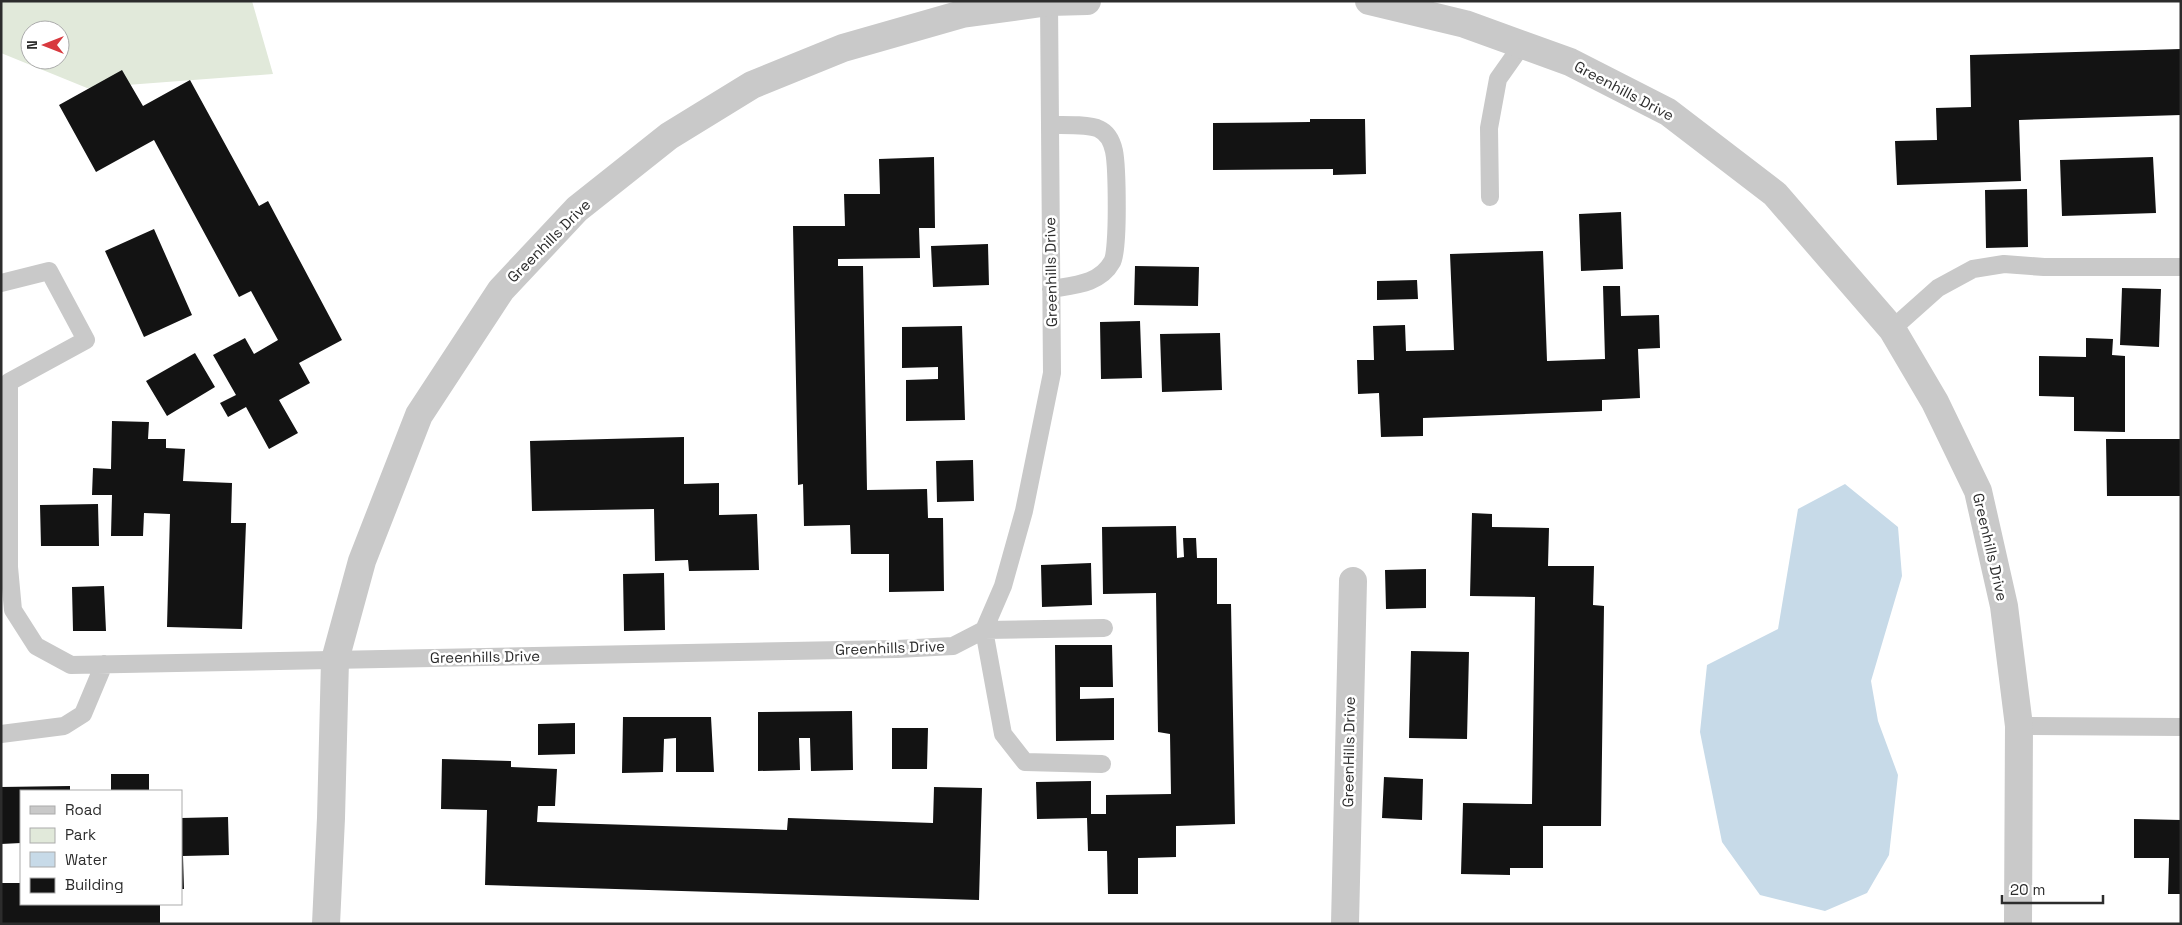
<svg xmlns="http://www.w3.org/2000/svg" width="2182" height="925" viewBox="0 0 2182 925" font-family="'Space Grotesk',sans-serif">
<rect width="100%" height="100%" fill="#fff"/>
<path fill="#e1e9da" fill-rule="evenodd" d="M1 1H252L273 74 87 88 1 53ZM30 30H60V60H30Z"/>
<path fill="#c7dae8" d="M1845 484 1898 527 1902 576 1871 681 1878 721 1898 775 1889 855 1867 893 1825 911 1760 895 1722 842 1700 732 1707 665 1778 629 1798 509Z"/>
<path fill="#131313" d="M2181 49V115L2019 120 2021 181 1897 185 1895 141 1937 140 1936 108 1971 107 1970 55Z
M122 70 143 106 190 80 259 206 268 201 342 340 299 363 310 383 279 400 298 433 269 449 246 407 228 417 220 403 236 395 213 355 245 338 254 354 278 340 251 291 239 297 154 140 96 172 59 105Z
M1310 119H1365L1366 174 1333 175V169L1213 170V123L1310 122Z
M934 157 935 228H919L920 258 838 259V266H863L867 490 927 489 928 518H943L944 591 889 592V554H851L850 525 804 526 803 484 798 485 793 226H845L844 194H880L879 159Z
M2153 157 2156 213 2062 216 2060 160Z
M2027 189 2028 247 1986 248 1985 190Z
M1621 212 1623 269 1581 271 1579 214Z
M154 229 192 315 144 337 105 251Z
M988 244 989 285 933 287 931 246Z
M1543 251 1547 361 1605 359 1603 286H1620L1621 316 1659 315 1660 348 1638 349 1640 398 1602 400V411L1423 418V436L1381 437 1379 393 1358 394 1357 360H1374L1373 326 1405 325 1406 351 1454 350 1450 254Z
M1135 266 1199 267 1198 306 1134 305Z
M1417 280 1418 299 1377 300V281Z
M2122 288 2161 289 2159 347 2120 345Z
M1140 321 1142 378 1101 379 1100 322Z
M962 326 965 420 906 421V380L938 379V367L902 368V327Z
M1220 333 1222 390 1162 392 1160 334Z
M2086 338 2113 339 2112 355 2125 356V432L2074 431V397L2039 396V356L2086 357Z
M195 353 215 387 167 416 146 381Z
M112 421 149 422 148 439H166V448L185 449 183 481 232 483 231 523H246L242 629 167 627 170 514 144 513 143 536H111L112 495H92L93 468 111 469Z
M684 437V484L719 483V515L757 514 759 570 689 571 688 560 655 561 654 509 532 511 530 441Z
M2106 439H2181V496H2107Z
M973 460 974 501 937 502 936 461Z
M98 504 99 546H41L40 505Z
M1472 513 1492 514V527L1549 528 1548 566H1594L1593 605 1604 606 1601 826H1543V868H1510V875L1461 874 1463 803 1532 804 1535 597 1470 596Z
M1176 526 1177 558 1184 557 1183 538H1196L1197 558H1217V604H1231L1235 824 1176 826V857L1138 858V894H1108L1107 851H1088L1087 818 1037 819 1036 782 1091 781V814H1106V795L1171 794 1170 734 1158 732 1156 593 1103 594 1102 527Z
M1091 563 1092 605 1042 607 1041 565Z
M1426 569V608L1386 609 1385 570Z
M664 573 665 630 624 631 623 574Z
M104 586 106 631H73L72 587Z
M1055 645H1112L1113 687H1080V699L1114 698V740L1056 741Z
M1411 651 1469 652 1467 739 1409 738Z
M852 711 853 770 811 771 810 738H799L800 770 758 771V712Z
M623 717H711L714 772H676V738L664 739 663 772 622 773Z
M575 723V754L538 755V724Z
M892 728H928L927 769H892Z
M442 759 511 761V767L557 769 555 806H538L537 822 787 830 788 818 933 823 934 787 982 788 979 900 485 885 487 810 441 809Z
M111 774H149V791H111Z
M1384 777 1423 779 1422 820 1382 818Z
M70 786V791H21V843L1 844V787Z
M228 817 229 855 183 856 184 889H181V818Z
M2134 819 2181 820V894H2168L2169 858H2134Z
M1 883H21V904H160V924H1Z"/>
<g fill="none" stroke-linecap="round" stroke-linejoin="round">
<path stroke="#c9c9c9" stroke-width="18" d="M1050 125C1061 125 1090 124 1099 129 1108 133 1112 142 1114 151 1117 166 1119 251 1112 262 1100 284 1074 285 1051 289
M1490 197 1489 128 1498 79 1522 45
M1 283 49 271 86 340 9 382V567L13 610 36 646 71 665 897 649 953 646 984 630 1003 586 1024 511 1052 373 1049 2
M1892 329 1938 288 1973 269 2004 264 2044 267H2181
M2019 726 2181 727
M1 734 64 726 83 714 104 664
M1102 764 1025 762 1003 734 984 630 1104 628"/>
<path stroke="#c9c9c9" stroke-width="28" d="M1369 1 1465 24 1570 62 1668 112 1775 194 1892 329 1935 402 1978 491 2004 606 2019 726 2018 924
M326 924 331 818 335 660 362 561 419 415 501 290 577 209 669 136 752 85 843 48 962 14 1049 2 1087 1
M1345 924 1353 581"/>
</g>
<g text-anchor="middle" stroke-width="5" stroke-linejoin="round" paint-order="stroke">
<g font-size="15" fill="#2c2c2c" stroke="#fff">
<text transform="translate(1624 91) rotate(28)" y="5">Greenhills Drive</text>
<text transform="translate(549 241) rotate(-45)" y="5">Greenhills Drive</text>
<text transform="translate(1051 272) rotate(-91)" y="5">Greenhills Drive</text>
<text transform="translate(1990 547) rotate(77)" y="5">Greenhills Drive</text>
<text transform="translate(890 648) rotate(-2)" y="5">Greenhills Drive</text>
<text transform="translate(485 657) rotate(-1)" y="5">Greenhills Drive</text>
<text transform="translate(1349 752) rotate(-89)" y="5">GreenHills Drive</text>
</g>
</g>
<rect width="2182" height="925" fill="none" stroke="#2c2c2c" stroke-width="5"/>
<rect x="20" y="790" width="162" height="115" fill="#ffffff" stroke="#ababab"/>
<rect x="30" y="806" width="25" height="8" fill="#c9c9c9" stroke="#ababab"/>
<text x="65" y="815" font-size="15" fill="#2c2c2c">Road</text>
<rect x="30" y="828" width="25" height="15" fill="#e1e9da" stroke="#ababab"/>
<text x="65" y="840" font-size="15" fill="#2c2c2c">Park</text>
<rect x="30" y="852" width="25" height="15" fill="#c7dae8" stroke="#ababab"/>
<text x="65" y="865" font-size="15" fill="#2c2c2c">Water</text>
<rect x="30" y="878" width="25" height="15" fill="#131313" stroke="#ababab"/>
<text x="65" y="890" font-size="15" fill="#2c2c2c">Building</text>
<g transform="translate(45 45) rotate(270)"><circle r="24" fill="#ffffff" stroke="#ababab"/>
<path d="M0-4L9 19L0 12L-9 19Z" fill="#d8393e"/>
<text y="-8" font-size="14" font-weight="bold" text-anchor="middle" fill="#2c2c2c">N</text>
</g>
<path d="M2002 895v8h101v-8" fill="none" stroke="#2c2c2c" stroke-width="2.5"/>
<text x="2010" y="895" font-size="15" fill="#2c2c2c" stroke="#ffffff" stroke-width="4" paint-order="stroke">20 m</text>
</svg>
